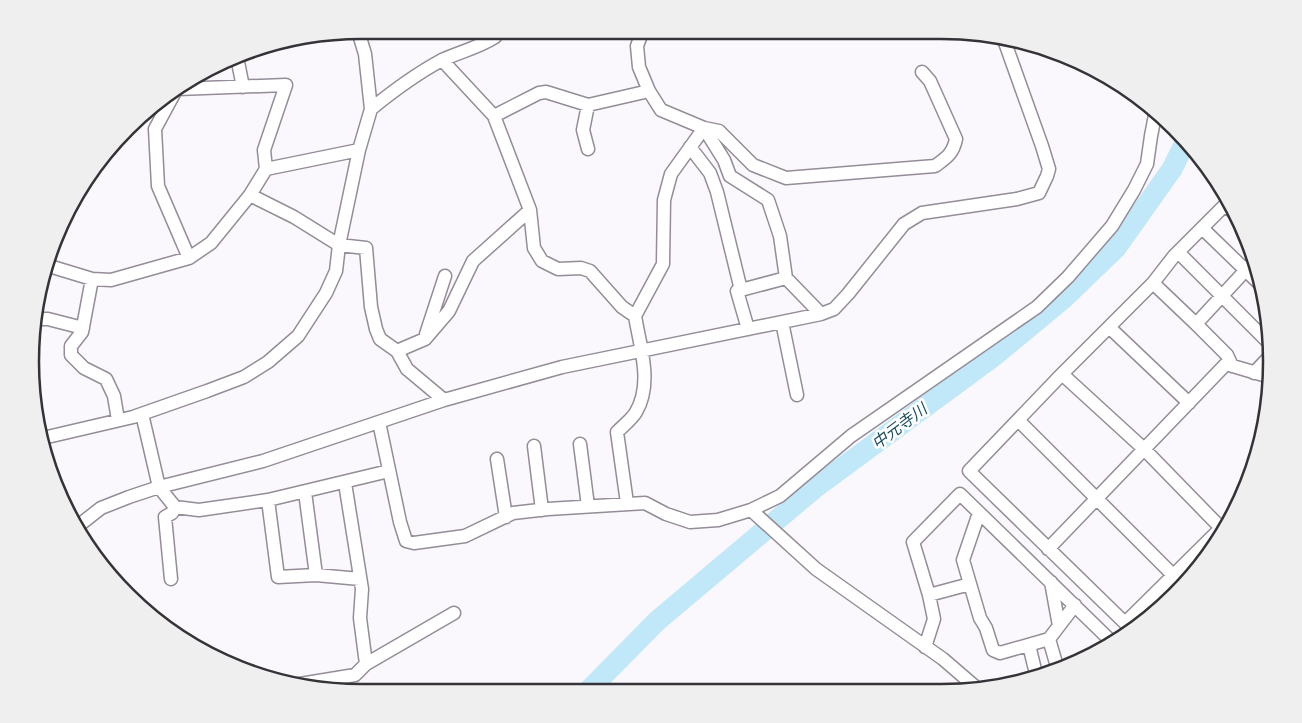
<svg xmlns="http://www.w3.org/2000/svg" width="1302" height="723" viewBox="0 0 1302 723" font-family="'Zilla Slab','Noto Sans JP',serif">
<rect width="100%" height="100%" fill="#fbf8fd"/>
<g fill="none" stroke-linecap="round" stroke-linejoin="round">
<path stroke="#c1e8f9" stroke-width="21" d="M588 691 657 621 816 487 994 356 1063 299 1116 248 1172 169 1186 141"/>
<defs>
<path id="minor" d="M643 30 637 46 639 67 649 91
M237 57 243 87
M442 60 494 116 539 93 546 92 588 105 649 91 661 110 704 128 724 160 730 176 768 200 780 236 786 278 821 314
M178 89 286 85 264 150 266 169
M176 90 155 129 158 186 189 258
M371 109C393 91 416 74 442 60 459 52 478 48 495 37L498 30
M690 147 710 173 717 192 741 290
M588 149 583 130 588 105
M250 195 294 217 339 245 366 248 371 307 376 329 380 339 397 351 407 369 444 400
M530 210 534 248 542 261 558 269 581 268 590 271 622 307 635 316C640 347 653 383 636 412 632 419 623 426 617 432L627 503
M1202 228 1263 287
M1178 252 1271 345
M46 265 92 279 111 280 189 258 211 243 250 195 266 169 359 150
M92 279 82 332 71 346V355L84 368 106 379 114 396 118 420
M1153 283 1196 324 1255 260
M635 316 663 264 664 200 671 174 704 128 719 131 753 165 786 178 935 166C946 158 953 154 956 139L930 81 922 72
M37 319H48L83 328
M782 322 797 395
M1196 324 1227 355 1232 366
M1109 327 1189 403
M748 329 737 291 786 278
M426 334 445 276
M397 351 425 339 449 311 473 261 530 210 494 116
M1254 373 1271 355
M1062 374 1144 449 1221 528 1125 623 969 471Z
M1062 374 1153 283 1174 256 1225 205 1239 217
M142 414 159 487 175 507 199 510 268 500 389 471
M1018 420 1173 575
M379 422 400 522 406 541 414 543 465 536 513 513 548 509 645 503 666 514 690 522 718 520 751 510 816 569 943 659 979 690
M43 438 133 417 207 391 244 377 268 362 298 336 326 293 336 271 339 245 359 150 371 109 365 54 358 31
M580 444 588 506
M534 446 542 510
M497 459 506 517
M345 483 362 589 360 618 366 664
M305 492 316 575 360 579
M268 500 278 577 316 575
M751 510 780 496 851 436 1037 307 1068 277 1112 226 1134 190 1147 164 1151 136 1156 110
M979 513 963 560 980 618 986 628 993 650 1000 653 1049 639
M78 526 101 508 129 497 159 487 263 461 444 400 562 367 821 314 834 309 848 294 904 224 922 213 1017 199 1039 193 1047 176 1049 169 1042 146 1003 37
M1048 549 1226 364 1270 377
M171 579 165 517 172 513 175 507
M1051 582 1059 626
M929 595 970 584
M1029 645 1037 678
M925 647 934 619 929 595 913 542 960 494 1113 643
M1058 670 1049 639 1075 605
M294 685 355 675 366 664 454 613"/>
</defs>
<use href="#minor" stroke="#948c98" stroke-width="15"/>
<use href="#minor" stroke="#fff" stroke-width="12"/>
</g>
<g text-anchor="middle" stroke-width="5" stroke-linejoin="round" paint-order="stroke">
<g font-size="16" font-style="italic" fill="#1c4c5e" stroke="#fff">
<text transform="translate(899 426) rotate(-37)" y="6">中元寺川</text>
</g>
</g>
<path d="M0 0H1302V723H0ZM361 39H941A322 322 0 0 1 1263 361V362A322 322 0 0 1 941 684H361A322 322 0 0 1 39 362V361A322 322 0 0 1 361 39Z" fill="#efefef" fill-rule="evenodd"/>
<path fill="none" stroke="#363338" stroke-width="2.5" d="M361 39H941A322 322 0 0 1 1263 361V362A322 322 0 0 1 941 684H361A322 322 0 0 1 39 362V361A322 322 0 0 1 361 39Z"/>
</svg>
